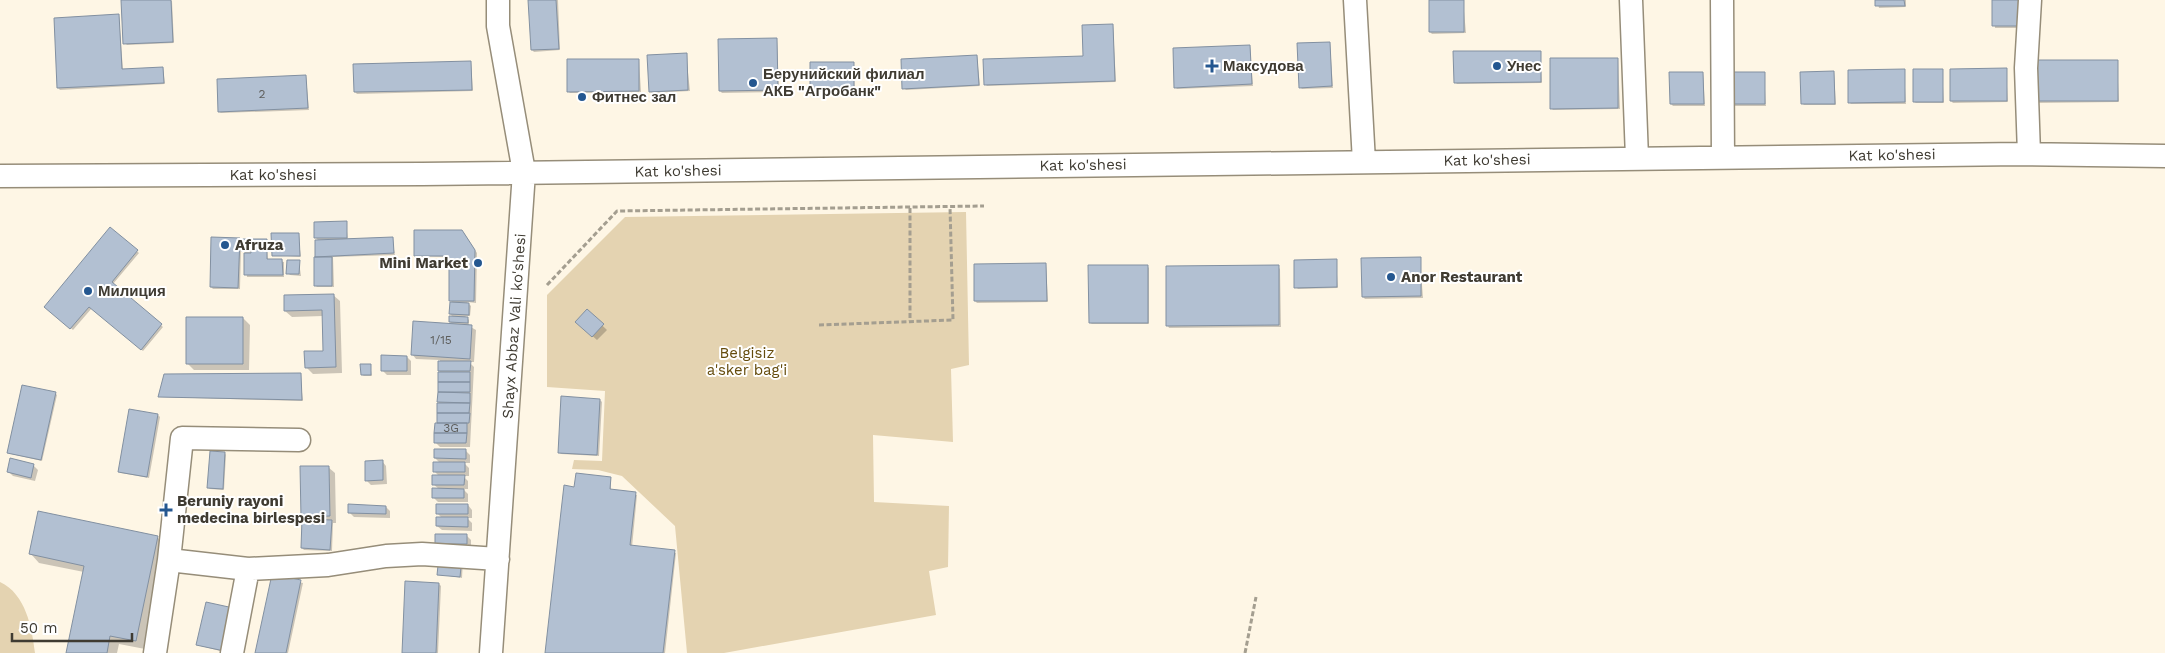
<svg xmlns="http://www.w3.org/2000/svg" width="2165" height="653" viewBox="0 0 2165 653" font-family="'Work Sans',sans-serif">
<rect width="100%" height="100%" fill="#fef6e5"/>
<path fill="#e4d3b1" d="M966 212 969 365 951 369 953 442 873 435 874 502 949 506 948 567 929 571 936 615 724 653H687L675 526 622 476 598 470 572 469 574 460 602 461 605 391 547 387V295L625 217Z
M0 582C26 594 32 628 35 653H0Z"/>
<path fill="#0003" d="M146 0 172 1 174 43 127 45 125 43Z
M529 0H558L560 50 534 52 532 50Z
M1463 0 1466 33 1432 34 1430 32Z
M1877 0H1906V7L1879 8Z
M1993 0 2022 28H1995Z
M119 16 123 70 163 68 165 84 60 90 58 88Z
M1113 26 1116 82 987 86 985 84 1084 57Z
M777 40 779 92 722 93 720 91Z
M1330 43 1333 88 1302 89 1300 87Z
M1250 46 1253 86 1177 89 1176 88Z
M1540 52 1542 83 1457 84 1455 82Z
M686 54 690 91 652 93 650 91Z
M977 56 980 86 906 90 904 88Z
M1618 59 1620 109 1553 110 1551 108Z
M639 60 641 92 570 93 568 91Z
M2117 61 2119 102 2034 103Z
M471 63 473 91 357 94 355 92Z
M853 63 855 92H813L811 90Z
M1942 70 1944 103H1916L1914 102Z
M2006 70 2008 102 1953 103 1951 101Z
M1904 71 1906 104H1851L1849 102Z
M1703 73 1705 106H1673L1671 104Z
M1764 73 1766 106H1734L1733 104Z
M1834 73 1836 105H1804L1802 103Z
M306 76 309 110 221 113 219 112Z
M346 223 348 240 392 238 395 255 333 257 334 287H317L315 285 316 241H319L316 238Z
M110 229 139 253 113 284 163 327 143 351 92 308 73 330 45 307Z
M464 233 477 253 476 303 467 302 471 306 470 316H465L469 320V326L476 330 474 362H469L474 367 470 447H440L435 442 438 424 440 360 416 359 412 354 453 325 450 322 454 318 450 314 454 304 450 300V257L415 256Z
M298 234 301 257 273 255Z
M239 239 242 242 248 240 252 244 266 240 268 260 284 262V277H247L245 252 241 248 240 289H213L211 287Z
M1420 258 1423 298 1365 299 1363 297Z
M1336 261 1338 288 1298 289 1296 287Z
M299 262 301 276 290 275 288 273Z
M1046 264 1048 302 977 303 975 301Z
M1147 266 1149 268V324H1092L1090 323Z
M1278 267 1280 269 1281 327 1169 328 1168 326Z
M333 295 340 301 342 373 313 374 306 367 324 352 323 316 292 317 285 311Z
M587 311 607 330 597 340 581 326Z
M243 318 250 325 249 370H194L187 363Z
M407 357 411 361V375H387L382 370Z
M370 365 372 376H364L362 375Z
M300 374 303 401 159 397Z
M55 393 57 395 42 461 11 454 9 452Z
M600 400 602 402 599 456 561 454 559 452Z
M158 415 160 417 149 478 121 473 119 471Z
M465 450 470 455V463H464L469 468V476H463L468 481V489H463L468 494V502H438L433 497 439 489 433 484 439 476 434 471 440 463 435 458Z
M225 453 226 455 224 490 210 489 208 487Z
M382 461 386 466 387 484 371 485 366 480Z
M33 465 38 470 35 481 13 476 8 471Z
M328 467 335 473 336 523H333L332 551 304 550 302 548 306 520 303 517Z
M611 478V490L637 495 632 547 676 553 665 653H546L576 488Z
M468 505 472 510V518H467L472 523V531L442 530 437 526 442 518 437 513Z
M386 507 390 511V518L354 517 349 512Z
M39 513 158 538 167 546 145 649 119 644 117 653H67L84 572 39 563 31 554Z
M467 536 471 540V548H441L436 543Z
M463 560 462 578 438 574Z
M273 576 303 583 288 653H256Z
M439 584 441 586 438 653H403Z
M237 610 228 653 197 645Z"/>
<path fill="#b2c0d2" stroke="#8290a1" d="M121 0H171L173 42 123 44Z
M528 0H556L559 49 531 50Z
M1429 0H1464V32H1429Z
M1875 0H1904L1905 6H1875Z
M1992 0H2020L2021 26H1992Z
M119 14 122 69 163 67 164 83 57 88 54 18Z
M1113 24 1115 81 984 85 983 59 1083 56 1082 25Z
M777 38 778 90 719 91 718 39Z
M1330 42 1332 86 1299 88 1297 43Z
M1250 45 1252 84 1174 88 1173 48Z
M1453 51H1541V82L1454 83Z
M687 53 688 90 649 92 647 55Z
M977 55 979 85 902 89 901 59Z
M1550 58H1618V108L1550 109Z
M567 59H639V91L567 92Z
M2031 60H2118V101H2031Z
M471 61 472 90 354 92 353 64Z
M810 62H854V90L810 91Z
M2007 68V101H1950V69Z
M1905 69V102L1848 103V70Z
M1913 69H1943V102H1913Z
M1834 71 1835 104H1801L1800 72Z
M1669 72H1703L1704 104H1670Z
M1731 72H1765V104H1731Z
M306 75 308 108 218 112 217 79Z
M347 221V238H314V222Z
M110 227 138 250 112 282 162 324 141 350 89 307 70 329 44 307Z
M414 230H462L475 250 474 301H449V256H414Z
M271 233H299L300 256H272Z
M211 237 240 238 238 288 210 287Z
M393 237 394 253 315 257V240Z
M241 239H249V251H241Z
M251 239H267V259H282L283 275H244V253H251Z
M314 257H332V286H314Z
M1421 257V296L1362 297 1361 258Z
M1337 259V287L1294 288V260Z
M287 260H300L299 274H286Z
M1046 263 1047 301H974V264Z
M1088 265H1148V323H1089Z
M1279 265V325L1166 326V266Z
M334 294 336 367 305 368 304 351H323L322 310 284 311V295Z
M450 302 469 303V315L449 314Z
M587 309 604 324 592 337 575 322Z
M449 316 468 317V323L449 322Z
M186 317H243V364H186Z
M413 321 472 325 470 359 411 355Z
M381 355 407 356V371H381Z
M438 361H471L470 371H438Z
M360 364H371V375H361Z
M438 372H470V382H438Z
M301 373 302 400 158 397 164 374Z
M438 382H470V392H438Z
M22 385 56 392 41 460 7 453Z
M438 392 470 393V403L437 402Z
M561 396 600 399 597 455 558 453Z
M437 403H470L469 413H437Z
M129 409 158 414 147 477 118 472Z
M437 413H470L469 423H437Z
M435 423H467V433H434Z
M434 433H467L466 443H434Z
M434 449H466V459L434 458Z
M210 451 225 452 223 489 207 488Z
M10 458 34 464 31 478 7 472Z
M383 460V480L365 481V461Z
M433 462H465V472H433Z
M300 466H329L330 516 301 517Z
M576 473 611 477 610 489 636 492 630 545 675 550 663 653H545L564 485 574 487Z
M432 475H465L464 485H432Z
M432 488 464 489V498H432Z
M348 504 386 506V514L348 513Z
M436 504H468V514H436Z
M38 511 158 536 136 641 110 636 107 653H66L84 566 29 554Z
M436 517H468V527L436 526Z
M302 519 332 520 330 550 301 548Z
M435 534H467V544H435Z
M439 556 462 557 460 577 437 575Z
M272 574 301 580 286 653H255Z
M405 581 439 583 436 653H402Z
M206 602 238 609 229 652 196 645Z"/>
<g fill="none" stroke-linecap="round" stroke-linejoin="round">
<defs>
<path id="minor" d="M1355 0 1364 162
M1631 0 1637 158
M1722 0 1723 157
M2029 154 2026 68 2030 0
M0 176 422 174 2021 154 2165 156
M169 560 248 569
M155 653 169 560 182 438 299 440
M232 653 248 569 328 565 386 556 422 554 498 559
M491 653 524 172 498 26V0"/>
</defs>
<use href="#minor" stroke="#968d79" stroke-width="25"/>
<path stroke="#a49e90" stroke-width="3" stroke-dasharray="5 2.5" stroke-linecap="butt" d="M910 208V321
M547 285 617 211 984 206
M819 325 953 320 950 207
M1245 653 1256 597"/>
<use href="#minor" stroke="#fff" stroke-width="22"/>
</g>
<g fill="#245790" stroke="#fff" stroke-width="2">
<path d="M1209.5 58.5h5v5h5v5h-5v5h-5v-5h-5v-5h5z"/>
<circle cx="1497" cy="66" r="5"/>
<circle cx="753" cy="83" r="5"/>
<circle cx="582" cy="97" r="5"/>
<circle cx="225" cy="245" r="5"/>
<circle cx="478" cy="263" r="5"/>
<circle cx="1391" cy="277" r="5"/>
<circle cx="88" cy="291" r="5"/>
<path d="M163.5 502.5h5v5h5v5h-5v5h-5v-5h-5v-5h5z"/>
</g>
<g text-anchor="middle" stroke-width="4" stroke-linejoin="round" paint-order="stroke">
<g font-size="12" fill="#5c5c5a">
<text x="262" y="98">2</text>
<text x="441" y="344">1/15</text>
<text x="451" y="432">3G</text>
</g>
<g font-size="15" font-weight="bold" fill="#3f3b32" stroke="#fff" text-anchor="start">
<text x="1223" y="71">Максудова</text>
<text x="1507" y="71">Унес</text>
<text x="763" y="79">Берунийский филиал<tspan x="763" dy="17">АКБ "Агробанк"</tspan></text>
<text x="592" y="102">Фитнес зал</text>
<text x="235" y="250">Afruza</text>
<text x="468" y="268" text-anchor="end">Mini Market</text>
<text x="1401" y="282">Anor Restaurant</text>
<text x="98" y="296">Милиция</text>
<text x="177" y="506">Beruniy rayoni<tspan x="177" dy="17">medecina birlespesi</tspan></text>
</g>
<g font-size="15" fill="#3f3b32" stroke="#fff">
<text transform="translate(1892 155) rotate(-1)" y="5">Kat ko'shesi</text>
<text transform="translate(1487 160) rotate(-1)" y="5">Kat ko'shesi</text>
<text transform="translate(1083 165) rotate(-1)" y="5">Kat ko'shesi</text>
<text transform="translate(678 171) rotate(-1)" y="5">Kat ko'shesi</text>
<text x="273" y="180">Kat ko'shesi</text>
<text transform="translate(514 326) rotate(-86)" y="5">Shayx Abbaz Vali ko'shesi</text>
</g>
<g font-size="15" fill="#654c0d" stroke="#fff">
<text x="747" y="358">Belgisiz<tspan x="747" dy="17">a'sker bag'i</tspan></text>
</g>
</g>
<path d="M12 633v8h120v-8" fill="none" stroke="#3f3b32" stroke-width="2.5"/>
<text x="20" y="633" font-size="15" fill="#3f3b32" stroke="#ffffff" stroke-width="4" paint-order="stroke">50 m</text>
</svg>
